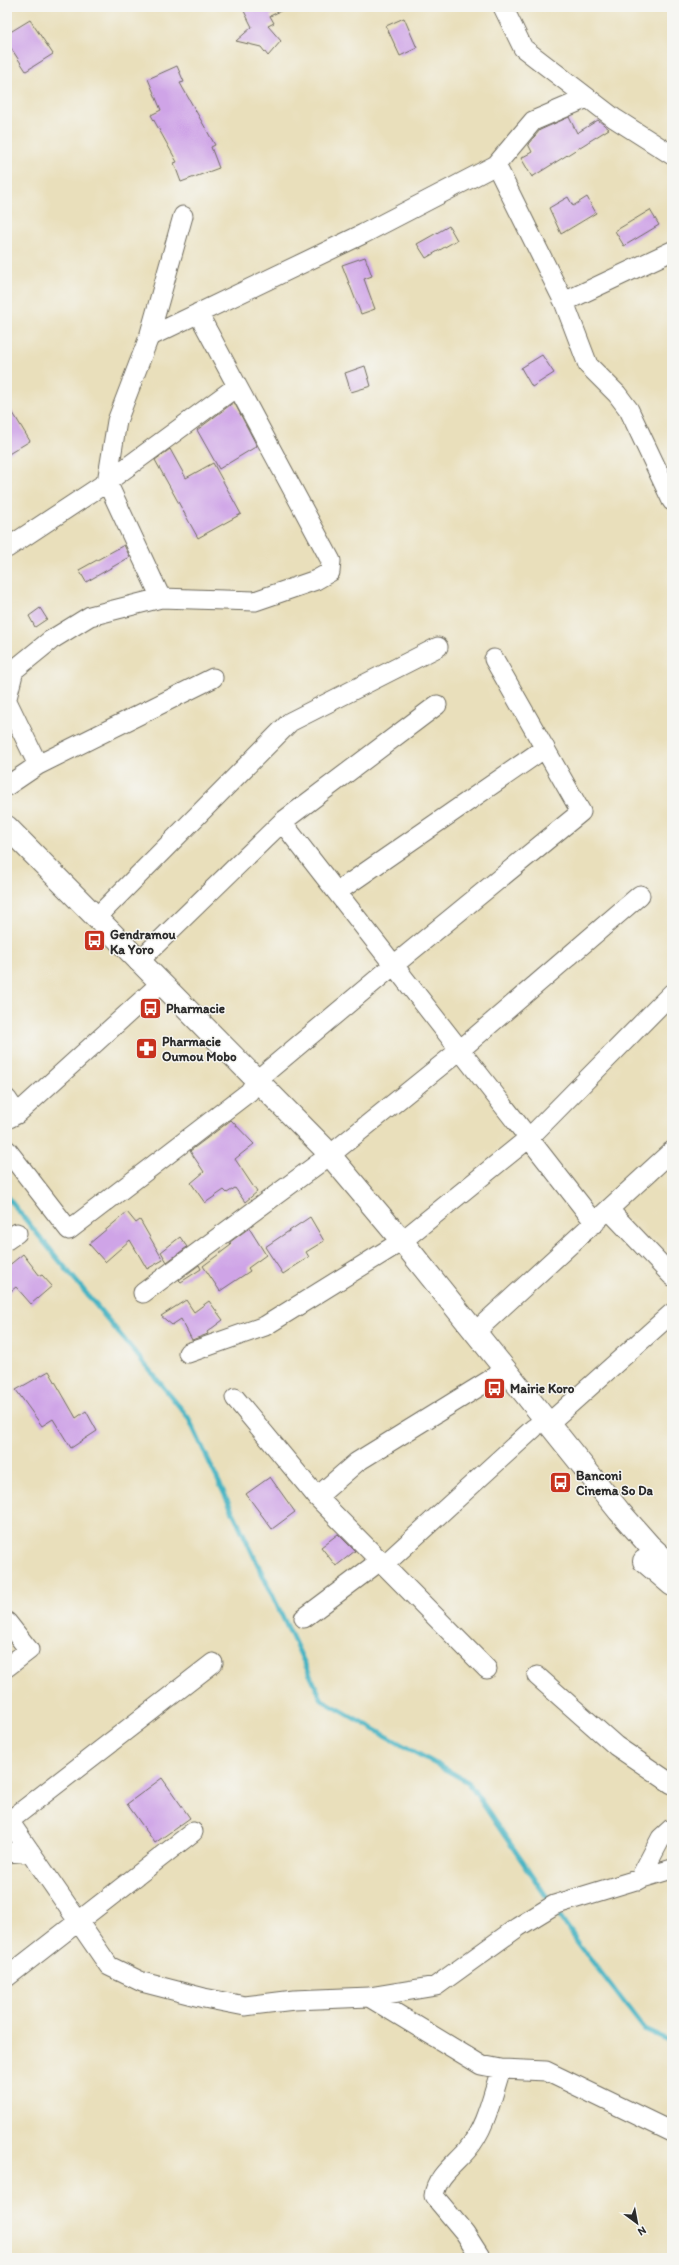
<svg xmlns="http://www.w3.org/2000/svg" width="679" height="2265" viewBox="0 0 679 2265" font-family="Itim,sans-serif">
<rect width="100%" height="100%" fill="#f6f6f2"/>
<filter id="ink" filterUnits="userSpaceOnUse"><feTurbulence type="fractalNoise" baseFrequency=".025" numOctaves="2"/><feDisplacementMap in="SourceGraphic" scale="8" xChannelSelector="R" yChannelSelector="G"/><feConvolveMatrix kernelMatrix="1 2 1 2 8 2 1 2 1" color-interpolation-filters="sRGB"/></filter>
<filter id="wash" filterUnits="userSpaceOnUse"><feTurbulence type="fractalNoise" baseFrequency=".012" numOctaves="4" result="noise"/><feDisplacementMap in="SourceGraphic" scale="16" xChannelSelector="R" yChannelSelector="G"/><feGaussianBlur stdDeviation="0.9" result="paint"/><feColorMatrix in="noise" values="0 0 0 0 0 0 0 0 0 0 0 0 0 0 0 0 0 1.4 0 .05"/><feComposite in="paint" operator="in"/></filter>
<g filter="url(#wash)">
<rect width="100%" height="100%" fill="#e9dfbb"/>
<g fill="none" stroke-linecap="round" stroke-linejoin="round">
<path stroke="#47b4c3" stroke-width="5" d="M7 1197 188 1417 322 1700 468 1782 579 1944 645 2030 672 2042"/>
</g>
<g id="blocks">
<path fill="#cfa4e7" d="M253 7H289L270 16 274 23 268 26 281 41 268 56 261 47 236 41 252 27 244 11Z
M404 18 417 48 400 56 386 26Z
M30 20 53 54 26 71 7 42V34Z
M177 66 184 82 180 83 215 145 211 147 219 168 181 182 174 163 177 162 151 115 161 110 148 79Z
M569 117 577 133 598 120 609 129 532 177 521 158 532 152 528 144 540 130Z
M568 197 573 206 587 197 596 213 561 234 549 208Z
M650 210 659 225 624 246 615 231Z
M449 226 457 240 426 258 417 244Z
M365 257 372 276 364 279 375 309 361 314 342 265Z
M542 355 554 373 532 387 521 368Z
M365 366 371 386 351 392 345 373Z
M234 402 257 446 219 469 197 430Z
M7 403 30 441 7 455Z
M170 449 186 478 213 463 241 514 198 538 155 460Z
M124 545 130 557 86 582 79 570Z
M40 608 47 619 35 627 29 616Z
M231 1120 254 1144 235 1159 257 1192 245 1202 235 1188 227 1193 224 1190 205 1203 191 1183 204 1172 190 1151Z
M127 1212 136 1223 140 1220 163 1260 147 1269 130 1240 105 1262 89 1244Z
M310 1217 324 1241 306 1252 309 1257 283 1274 265 1247Z
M249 1228 266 1255 248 1268 250 1271 220 1291 203 1266 231 1245 230 1242Z
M180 1237 187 1247 167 1262 161 1252Z
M23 1254 40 1276 42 1275 52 1286 31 1304 16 1287 7 1294V1267Z
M199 1265 201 1269 181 1282 179 1280Z
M186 1300 194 1312 209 1301 223 1320 207 1332 208 1334 192 1340 181 1319 172 1325 161 1316Z
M49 1371 76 1418 86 1411 97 1431 71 1448 53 1419 42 1426 16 1390Z
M270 1477 295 1512 272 1529 246 1494Z
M338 1534 355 1551 336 1566 321 1547Z
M162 1778 190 1818 155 1843 127 1804Z"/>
</g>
</g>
<g filter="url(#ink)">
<use href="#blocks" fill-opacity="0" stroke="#6e6a5d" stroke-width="1"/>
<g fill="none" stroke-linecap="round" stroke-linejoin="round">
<defs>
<path id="minor" d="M503 7 523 48 614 118 672 155
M496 165 564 302 588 365 617 394 629 410 672 501
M564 302 672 251
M149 337 363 234 496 165 533 121 587 98
M7 548 107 482 236 387
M161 598 107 482 117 421 149 337 183 216
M7 698 14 670 51 640 90 616 161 598 255 601 316 580 330 572 331 561 323 546 198 313
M7 701 38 765
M7 786 38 765 213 678
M282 822 595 1223
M337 892 545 748
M96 918 290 722 438 647
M138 962 282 822 437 705
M7 1099 17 1114
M7 1119 17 1114 160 984
M7 1150 69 1230 249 1092 257 1080 394 965 581 812 494 659
M609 1210 672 1276
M7 1240 17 1233
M143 1293 330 1155 460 1050 640 895
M475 1332 672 1151
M188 1353 265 1326 402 1241 529 1138 672 993
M235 1398 317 1497 487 1669
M549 1423 672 1313
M317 1497 357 1462 493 1378
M384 1565 534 1428
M304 1618 380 1561
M7 1622 29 1650 7 1667
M537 1676 616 1746 672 1784
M7 1819 9 1821 213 1663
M7 1822 9 1821 109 1966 142 1982 204 1998 245 2006 294 2000 369 1997 436 1986 518 1927 554 1905 672 1869
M7 1853 30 1851
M639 1880 661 1838 672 1828
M7 1977 193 1832
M369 1997 481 2065 501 2069 546 2071 672 2132
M481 2258 465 2233 434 2196C436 2177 455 2164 467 2150 486 2128 492 2096 501 2069"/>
<path id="major" d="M7 827 323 1147 402 1241 619 1511 649 1545 672 1566
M644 1561 672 1585"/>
</defs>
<use href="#minor" stroke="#6e6a5d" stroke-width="21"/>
<use href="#major" stroke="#6e6a5d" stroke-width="24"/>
<use href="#minor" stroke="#fff" stroke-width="19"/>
<use href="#major" stroke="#fff" stroke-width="22"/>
</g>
</g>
<defs>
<symbol id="bus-square" viewBox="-11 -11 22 22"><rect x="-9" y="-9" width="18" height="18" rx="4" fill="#c8321e" stroke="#f6f6f2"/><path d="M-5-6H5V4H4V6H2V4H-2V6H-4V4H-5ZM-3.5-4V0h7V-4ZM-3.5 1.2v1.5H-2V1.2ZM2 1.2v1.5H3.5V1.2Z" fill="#fff"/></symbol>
<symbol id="pharmacy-square" viewBox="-11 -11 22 22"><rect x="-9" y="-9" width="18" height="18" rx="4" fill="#c8321e" stroke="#f6f6f2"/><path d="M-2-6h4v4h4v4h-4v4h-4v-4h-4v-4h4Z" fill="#fff"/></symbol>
</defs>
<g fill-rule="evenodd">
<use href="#bus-square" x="82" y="928" width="25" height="25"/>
<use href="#bus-square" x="138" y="996" width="25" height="25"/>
<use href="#pharmacy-square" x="134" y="1036" width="25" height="25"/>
<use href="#bus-square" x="482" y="1376" width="25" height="25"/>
<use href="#bus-square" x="548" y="1470" width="25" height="25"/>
</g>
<g text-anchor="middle" stroke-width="3" stroke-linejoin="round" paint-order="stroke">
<g font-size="13" font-weight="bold" fill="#2b2b2b" stroke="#f6f6f2" text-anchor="start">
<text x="110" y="939">Gendramou<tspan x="110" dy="15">Ka Yoro</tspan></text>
<text x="166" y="1013">Pharmacie</text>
<text x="162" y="1046">Pharmacie<tspan x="162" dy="15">Oumou Mobo</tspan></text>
<text x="510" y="1393">Mairie Koro</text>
<text x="576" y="1480">Banconi<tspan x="576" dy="15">Cinema So Da</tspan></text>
</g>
</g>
<rect width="679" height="2265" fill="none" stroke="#f6f6f2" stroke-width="24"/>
<g transform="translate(637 2223) rotate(148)" stroke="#f6f6f2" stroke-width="3" paint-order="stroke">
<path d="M0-3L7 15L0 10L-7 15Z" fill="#2b2b2b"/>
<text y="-6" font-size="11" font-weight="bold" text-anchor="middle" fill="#2b2b2b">N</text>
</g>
</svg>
